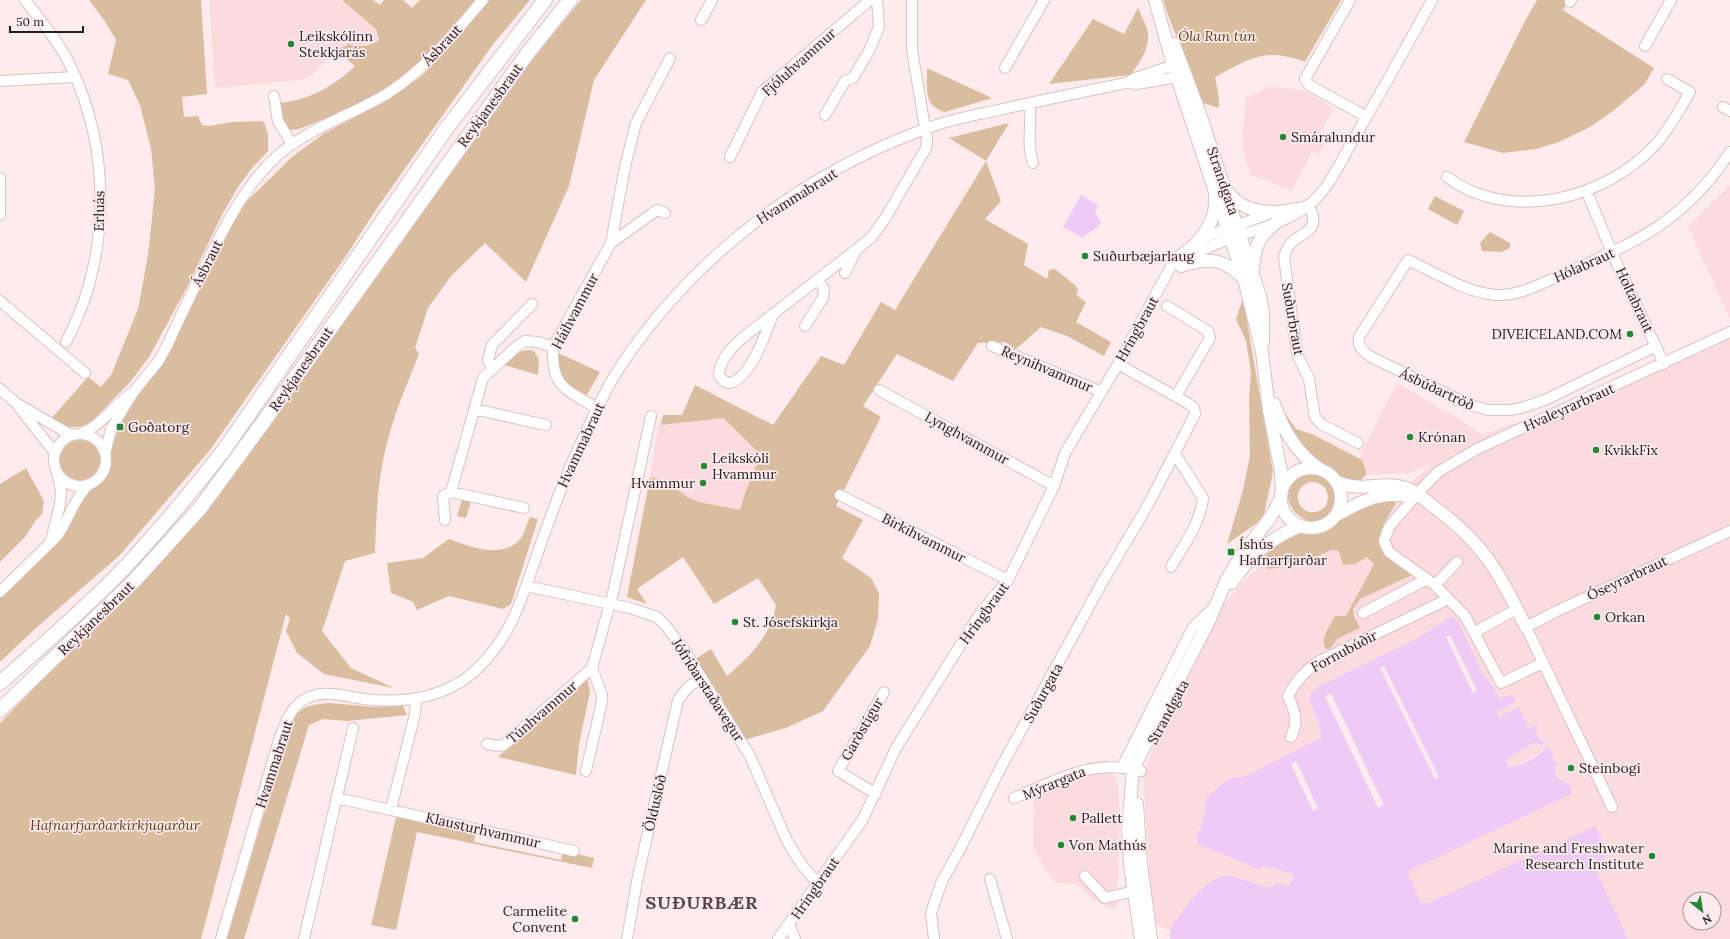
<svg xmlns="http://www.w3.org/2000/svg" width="1730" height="939" viewBox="0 0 1730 939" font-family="Lora,serif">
<rect width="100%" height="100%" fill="#fdebed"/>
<path fill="#fbdbde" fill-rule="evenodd" d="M209 0H342L376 29 379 39 373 43 354 47 348 44 337 51 312 75 301 80 215 88Z
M1268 86 1306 91 1334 108 1319 134 1327 139 1318 155 1312 152 1292 190 1251 175 1244 154 1242 145 1246 99Z
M1730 185V319L1688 226 1721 195Z
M1730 327V939H1628L1594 868 1445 896 1429 903 1421 902 1407 872 1572 794 1570 785 1557 778 1555 768 1557 765 1548 746 1543 748 1535 756 1514 767H1509L1506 761 1509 757 1534 743 1543 745 1544 741 1537 739 1536 735 1537 724 1529 728 1500 717 1497 712 1516 702 1500 700 1492 685 1483 674 1457 621 1451 617 1414 640 1321 685 1315 717 1322 730 1321 738 1244 777 1230 778 1206 797 1204 819 1198 831 1262 870 1263 866 1290 873 1293 876 1292 884 1288 886 1275 882 1273 887H1267L1224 876 1217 878 1182 914 1170 931 1153 923 1143 777 1166 711 1221 607 1252 573 1280 555 1387 504 1433 463 1410 473 1366 475V471L1360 455 1397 383 1462 421 1482 435 1573 402ZM1690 899H1714V923H1690Z
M722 418 761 455 745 493 740 510 699 502 687 497 667 481 650 477 659 422Z
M1106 759 1118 784 1120 812 1117 905 1113 910 1093 899 1078 885 1054 882 1033 848 1034 784Z"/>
<path fill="#dabc9f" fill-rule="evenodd" d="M89 0H201L207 94 182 97 184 117 198 116 202 125 209 126 233 122 260 121 264 122 268 134V151L252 168 238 187 222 215 185 291 149 357 131 381 91 422 79 427H61L49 421 88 377 101 387 111 375 138 309 148 255 155 189 151 149 140 105 128 80 108 74 116 40 104 20Z
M342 0H373L380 5 384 0H403L412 8 420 0H475C445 34 416 72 377 95 353 110 325 118 299 129L290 130 284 127 278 103C308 101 334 86 355 66L337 51 348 44C357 48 372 46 379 40L376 29Z
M490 0H530L494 43 377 208 348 253 210 450 119 556 36 628 0 662V597L86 492 98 482 102 475 106 459 117 434V423L142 391 170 348 229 231 246 202 292 157 323 134 391 98 424 74Z
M581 0H646L594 80 569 186 526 282 485 243 451 276 428 308 415 348 419 354C405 389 390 424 383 461 377 492 376 522 375 553L345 561 322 631 351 668 394 688 324 674 297 653 286 631 290 618 286 614 201 939H0V723L149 572 217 495 317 360 533 59Z
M1163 0H1341L1305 62C1265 47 1251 58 1215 77L1219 98V108L1200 102C1191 67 1174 35 1163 0Z
M1537 0H1568L1563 10 1654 68 1645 84 1613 111 1590 127 1559 142 1536 149 1503 153 1464 142 1525 21Z
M1138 8C1141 15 1145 22 1147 29 1152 45 1140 63 1130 75L1049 84 1093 19 1124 34Z
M927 68 992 98 945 112C923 106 927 87 927 68Z
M1009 123 986 161 1001 201 985 219 1028 244 1024 265 1047 279 1049 270 1055 269 1076 286 1078 291 1076 295 1086 302 1076 322 1111 342 1104 356 1067 336 1041 327 1016 349 1005 342 978 343 953 381 897 354 863 406 881 417 836 506 863 520 842 558 871 578 879 593 878 619 870 646 823 711 786 728 744 740 694 660 711 649 727 676C750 656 771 636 776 605L758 578 714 604 683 557 637 589 647 604 627 597 650 477 667 481 687 497 699 502 740 510 745 493 761 455 723 418 661 425 663 415H682L695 385 773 425 821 356 844 365 881 302 895 310 986 161 949 138Z
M1435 196 1464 211 1457 225 1428 209Z
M1490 232 1510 243V248L1501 252 1482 251 1480 243Z
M1243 298 1273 472 1264 514 1257 523 1227 544 1243 490 1250 456 1249 398 1251 372 1246 341 1236 319Z
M529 350 534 351 539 360 538 375 501 364 522 351Z
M558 353 600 372 587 395C565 384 556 379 558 353Z
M1282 409 1296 429 1312 434 1362 460 1366 471V475L1358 483 1344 479 1336 473 1316 465 1286 423Z
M60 460a20 20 0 1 1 40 0a20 20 0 1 1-40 0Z
M26 468 44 501 42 514 36 520 26 536 0 562V484Z
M1307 472C1327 471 1344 486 1335 507 1318 548 1257 493 1307 472ZM1311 482C1325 482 1331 493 1326 506 1305 527 1283 490 1311 482Z
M462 499 471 501 466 518 457 516Z
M1389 500 1396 503C1388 517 1375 533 1381 550L1385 551 1412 575 1360 599 1353 609 1354 616 1360 628 1337 639 1330 649H1326C1319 639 1330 626 1335 616H1346L1374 564 1367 557 1355 564 1343 565 1339 551 1331 550C1311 560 1292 567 1268 569L1261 560 1271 550V547L1300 532 1309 533 1328 530 1345 516 1366 504Z
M530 517 538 519 511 604 503 609 449 596 417 610 413 602 391 593 387 563 423 558 449 539C470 547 504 560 521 538 525 532 527 523 530 517Z
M587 676 590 692 579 744 576 775 498 757Z
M329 703 375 707 403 706 407 715 347 721 323 719 309 725 244 939H227L292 719C304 705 311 705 329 703Z
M397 813 476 831 474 842 561 860 563 851 594 858 592 868 417 832 396 930 371 925Z"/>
<path fill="#edcbf6" d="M1081 195 1098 205 1095 212 1101 222C1097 231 1088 231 1083 238L1063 227Z
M1451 617 1457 620 1483 674 1492 685 1500 699 1511 694 1516 702 1497 712 1500 717 1519 707 1529 728 1538 724C1535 739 1536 734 1545 743L1543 745 1534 743 1509 757 1506 761 1509 767C1517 767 1532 760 1539 754 1543 751 1543 748 1548 746L1557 765 1555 768 1557 778 1570 785 1572 794 1407 872 1421 902 1429 903 1595 826 1608 854 1595 869 1628 939H1170C1170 936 1170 932 1171 930 1177 915 1208 876 1225 876 1235 876 1255 884 1267 887H1273L1275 882 1288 886 1293 880V876L1290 873 1263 866 1261 870 1198 844 1196 837 1204 819 1206 797 1230 778 1244 777 1321 738C1322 724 1311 712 1310 695L1321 685 1414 640Z"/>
<path fill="#fdebed" d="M1450 635 1477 691 1473 693 1446 637Z
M1384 666 1439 777 1435 779 1380 668Z
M1331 693 1384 805 1378 808 1325 696Z
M1296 761 1318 808 1313 811 1291 764Z"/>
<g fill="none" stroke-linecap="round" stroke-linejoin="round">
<defs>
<path id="minor" d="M25 0C41 21 60 43 71 67 112 153 110 259 66 342
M1350 0 1305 79 1309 85 1367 117
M1570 2 1571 0
M701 20 712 0
M1645 46 1671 0
M1005 68 1044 0
M0 81 75 77
M1126 83 1137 84 1183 76
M274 96 278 121 292 144
M1030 103C1032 124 1026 143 1033 163
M1723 107 1730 111
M825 115 845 81 853 78 869 51 879 27 877 0
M730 157 762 92 870 0
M1447 177C1509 224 1606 199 1655 145 1670 129 1679 110 1690 92L1667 79
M0 178V215
M1587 192 1612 253 1664 364
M1308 205C1310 209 1313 213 1313 217 1316 231 1299 235 1291 243 1287 247 1286 251 1284 257L1297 354 1309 379 1315 417 1321 424 1358 443
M611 243 657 210 665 213
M1181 266C1213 234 1272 234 1309 205 1330 188 1341 160 1355 137 1381 92 1407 46 1432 0
M845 273 855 252
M0 301 85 373
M1167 306 1208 331 1210 338 1176 396
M773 314C766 333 751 378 730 383L725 382 719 376C719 359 734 345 746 335L871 238 886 217 926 148 927 140 912 50V0
M805 326 823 298 824 289 818 280
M992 346 1102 392
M1656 346 1545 400 1521 408 1510 410H1489L1470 405 1373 358C1364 352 1357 348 1359 337L1408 260C1434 272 1467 293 1496 295 1519 296 1540 284 1561 275 1635 243 1684 222 1730 152
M492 369 488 360 492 345 532 304
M0 389 16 403 71 435
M879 390 1054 486
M18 406 55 453
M597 408C566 390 551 387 553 347L611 243 625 167 636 123 670 58
M474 409 546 425
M80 434C102 426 114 404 134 391
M54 460a26 26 0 1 1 52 0a26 26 0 1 1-52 0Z
M105 454 111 429 134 391 158 362 168 344C180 316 194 289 207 262 226 224 245 185 277 156 309 128 349 116 385 95 424 71 453 34 483 0
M451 492 524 508
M840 495 1008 580
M445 520 443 496 451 492 483 378 516 347 525 341 538 342 553 347
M51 541 60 504 61 491 58 475
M1171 567C1184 545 1200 524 1203 498L1175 454
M1435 585 1457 562
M526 586 630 608 657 617 665 625 683 648 750 756 787 841 802 865 818 884
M0 592 57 536C69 520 73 500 88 485
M1363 613 1427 579
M1475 632 1517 609
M1543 663 1501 683 1465 616 1435 585 1389 552 1384 541 1389 527 1417 494 1438 472 1477 449 1730 332
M1291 737C1299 720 1295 712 1288 696 1296 681 1304 672 1318 662L1448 599
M487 744 499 746 504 745 592 668 613 593 651 416
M1122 767 1193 627 1213 608
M586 771 601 706 602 695 592 668
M876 794 838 771 884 692
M337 798 574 851
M1014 798C1058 780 1091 758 1141 771
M1612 807 1526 627 1557 611 1730 531
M391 809 415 714 416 699
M1085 876 1105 898 1134 891
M990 879 1007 939
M789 924 795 939
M221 939 278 743C284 727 289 708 305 699 324 689 343 696 363 699 403 704 448 698 478 668 513 634 521 599 537 555 549 520 562 485 577 451 590 423 603 393 620 367 693 257 802 174 925 129 948 120 971 116 994 111 1038 101 1082 92 1126 83L1135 78 1180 63
M304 939 353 728
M627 939 637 881 678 700 689 686 702 679
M778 939 863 819 896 748 981 612 1008 580 1054 486 1065 453 1118 364 1175 259 1198 241 1213 234 1274 212 1304 207
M934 939 931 913 942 881 959 851 1000 769 1103 581 1148 505 1195 414 1194 408 1189 404 1118 364"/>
<path id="major" d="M1155 0 1173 65 1244 279 1262 352 1269 410 1281 472 1282 492
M1174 44 1199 111 1260 296 1263 313V342
M1228 192C1240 208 1254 211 1274 212
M1198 241C1209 228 1216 215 1215 197
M1181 266C1209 258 1222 257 1243 278
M1253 268C1255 244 1259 237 1277 222
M1274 404C1283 430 1297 454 1320 469
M1281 498a30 30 0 1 1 60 0a30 30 0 1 1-60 0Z
M1337 482C1362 493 1383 480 1406 488 1416 491 1426 501 1434 507 1453 521 1473 539 1487 558 1503 579 1514 604 1526 627
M1336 515C1352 507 1370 496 1389 495 1398 495 1407 496 1417 494
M1232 583C1248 557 1273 536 1301 526
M1137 804 1141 864 1151 939
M1141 939 1130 865 1128 831 1133 769 1210 619 1226 581 1240 557 1270 518 1281 498"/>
<path id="highway" d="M0 683C44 644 88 606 128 564 162 527 194 489 224 450L446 129 545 0
M0 710 135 580 201 507 259 428 527 54 570 0"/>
</defs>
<use href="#minor" stroke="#d8c2c3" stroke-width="12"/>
<use href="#major" stroke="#d8c2c3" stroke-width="14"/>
<use href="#highway" stroke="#d8c2c3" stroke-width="16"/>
<use href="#minor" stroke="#fff" stroke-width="10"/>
<use href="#major" stroke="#fff" stroke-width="12"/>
<use href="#highway" stroke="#fff" stroke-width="14"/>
</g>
<g fill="#25873a" stroke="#fdebed" stroke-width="1.5">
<circle cx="291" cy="44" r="4"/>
<circle cx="1283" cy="137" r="4"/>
<circle cx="1085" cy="256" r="4"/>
<circle cx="1630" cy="334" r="4"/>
<rect x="116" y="423" width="8" height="8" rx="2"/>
<circle cx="1410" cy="437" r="4"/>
<circle cx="1596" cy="450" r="4"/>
<circle cx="704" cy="466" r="4"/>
<circle cx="703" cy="483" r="4"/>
<rect x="1227" y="548" width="8" height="8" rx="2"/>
<circle cx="1597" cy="617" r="4"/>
<circle cx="735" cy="622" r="4"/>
<circle cx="1571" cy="768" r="4"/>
<circle cx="1073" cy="818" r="4"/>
<circle cx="1061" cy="845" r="4"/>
<circle cx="1652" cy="856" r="4"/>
<circle cx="575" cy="919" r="4"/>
</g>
<g text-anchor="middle" stroke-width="3.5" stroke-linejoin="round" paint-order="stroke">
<g font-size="14" fill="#241c1d" stroke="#fdebed" text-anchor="start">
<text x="299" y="41">Leikskólinn<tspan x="299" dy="16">Stekkjarás</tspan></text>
<text x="1291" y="142">Smáralundur</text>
<text x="1093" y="261">Suðurbæjarlaug</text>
<text x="1622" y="339" text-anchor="end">DIVEICELAND.COM</text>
<text x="128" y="432">Goðatorg</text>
<text x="1418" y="442">Krónan</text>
<text x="1604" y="455">KvikkFix</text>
<text x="712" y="463">Leikskóli<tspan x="712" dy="16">Hvammur</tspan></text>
<text x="695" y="488" text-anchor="end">Hvammur</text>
<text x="1239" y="549">Íshús<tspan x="1239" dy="16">Hafnarfjarðar</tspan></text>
<text x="1605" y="622">Orkan</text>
<text x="743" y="627">St. Jósefskirkja</text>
<text x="1579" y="773">Steinbogi</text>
<text x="1081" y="823">Pallett</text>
<text x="1069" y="850">Von Mathús</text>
<text x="1644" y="853" text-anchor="end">Marine and Freshwater<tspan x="1644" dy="16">Research Institute</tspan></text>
<text x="567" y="916" text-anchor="end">Carmelite<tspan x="567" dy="16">Convent</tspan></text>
</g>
<g font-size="14" font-style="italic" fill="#643e10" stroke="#fdebed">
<text x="1217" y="41">Óla Run tún</text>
<text x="115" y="830">Hafnarfjarðarkirkjugarður</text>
</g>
<g font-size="14" fill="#241c1d" stroke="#fdebed">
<text transform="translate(442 45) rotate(-47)" y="5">Ásbraut</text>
<text transform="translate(799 62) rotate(-42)" y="5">Fjóluhvammur</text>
<text transform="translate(490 105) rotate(-54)" y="5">Reykjanesbraut</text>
<text transform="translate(1223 181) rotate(71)" y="5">Strandgata</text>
<text transform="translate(797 196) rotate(-32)" y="5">Hvammabraut</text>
<text transform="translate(99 211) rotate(-89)" y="5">Erluás</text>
<text transform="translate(207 263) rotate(-63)" y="5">Ásbraut</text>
<text transform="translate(1584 265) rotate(-24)" y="5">Hólabraut</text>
<text transform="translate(1635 300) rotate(65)" y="5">Holtabraut</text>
<text transform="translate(575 311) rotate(-62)" y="5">Háihvammur</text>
<text transform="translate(1293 319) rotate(80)" y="5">Suðurbraut</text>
<text transform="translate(1137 329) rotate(-61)" y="5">Hringbraut</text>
<text transform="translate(301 369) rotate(-55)" y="5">Reykjanesbraut</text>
<text transform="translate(1047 369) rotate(23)" y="5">Reynihvammur</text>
<text transform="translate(1437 389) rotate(25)" y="5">Ásbúðartröð</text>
<text transform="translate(1569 407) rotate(-24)" y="5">Hvaleyrarbraut</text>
<text transform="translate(967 438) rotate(29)" y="5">Lynghvammur</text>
<text transform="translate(581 445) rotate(-65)" y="5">Hvammabraut</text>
<text transform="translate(924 538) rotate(27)" y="5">Birkihvammur</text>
<text transform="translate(1627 578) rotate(-25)" y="5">Óseyrarbraut</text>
<text transform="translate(984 613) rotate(-54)" y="5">Hringbraut</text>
<text transform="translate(96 618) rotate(-44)" y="5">Reykjanesbraut</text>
<text transform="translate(1344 651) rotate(-28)" y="5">Fornubúðir</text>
<text transform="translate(708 690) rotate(57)" y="5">Jófríðarstaðavegur</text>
<text transform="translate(1043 693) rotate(-61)" y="5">Suðurgata</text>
<text transform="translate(542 712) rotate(-41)" y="5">Túnhvammur</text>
<text transform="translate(1168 712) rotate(-62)" y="5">Strandgata</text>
<text transform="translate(862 729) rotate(-60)" y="5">Garðstígur</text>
<text transform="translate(274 764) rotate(-72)" y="5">Hvammabraut</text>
<text transform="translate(1054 783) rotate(-22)" y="5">Mýrargata</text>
<text transform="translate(655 803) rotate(-77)" y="5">Ölduslóð</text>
<text transform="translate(483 830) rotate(13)" y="5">Klausturhvammur</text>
<text transform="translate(815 888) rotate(-55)" y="5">Hringbraut</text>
</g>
<g font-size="18" font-weight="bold" letter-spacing="1" fill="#584648" stroke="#fdebed">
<text x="702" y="909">SUÐURBÆR</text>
</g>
</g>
<g transform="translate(1702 911) rotate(150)"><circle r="19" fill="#fdebed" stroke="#a6989a"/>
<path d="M0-3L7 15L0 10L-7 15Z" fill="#25873a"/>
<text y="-6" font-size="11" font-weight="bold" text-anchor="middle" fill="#241c1d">N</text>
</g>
<path d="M10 26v6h73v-6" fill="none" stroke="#241c1d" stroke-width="2"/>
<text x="16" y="26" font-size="12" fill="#241c1d" stroke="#fdebed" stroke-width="3" paint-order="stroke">50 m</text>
</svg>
